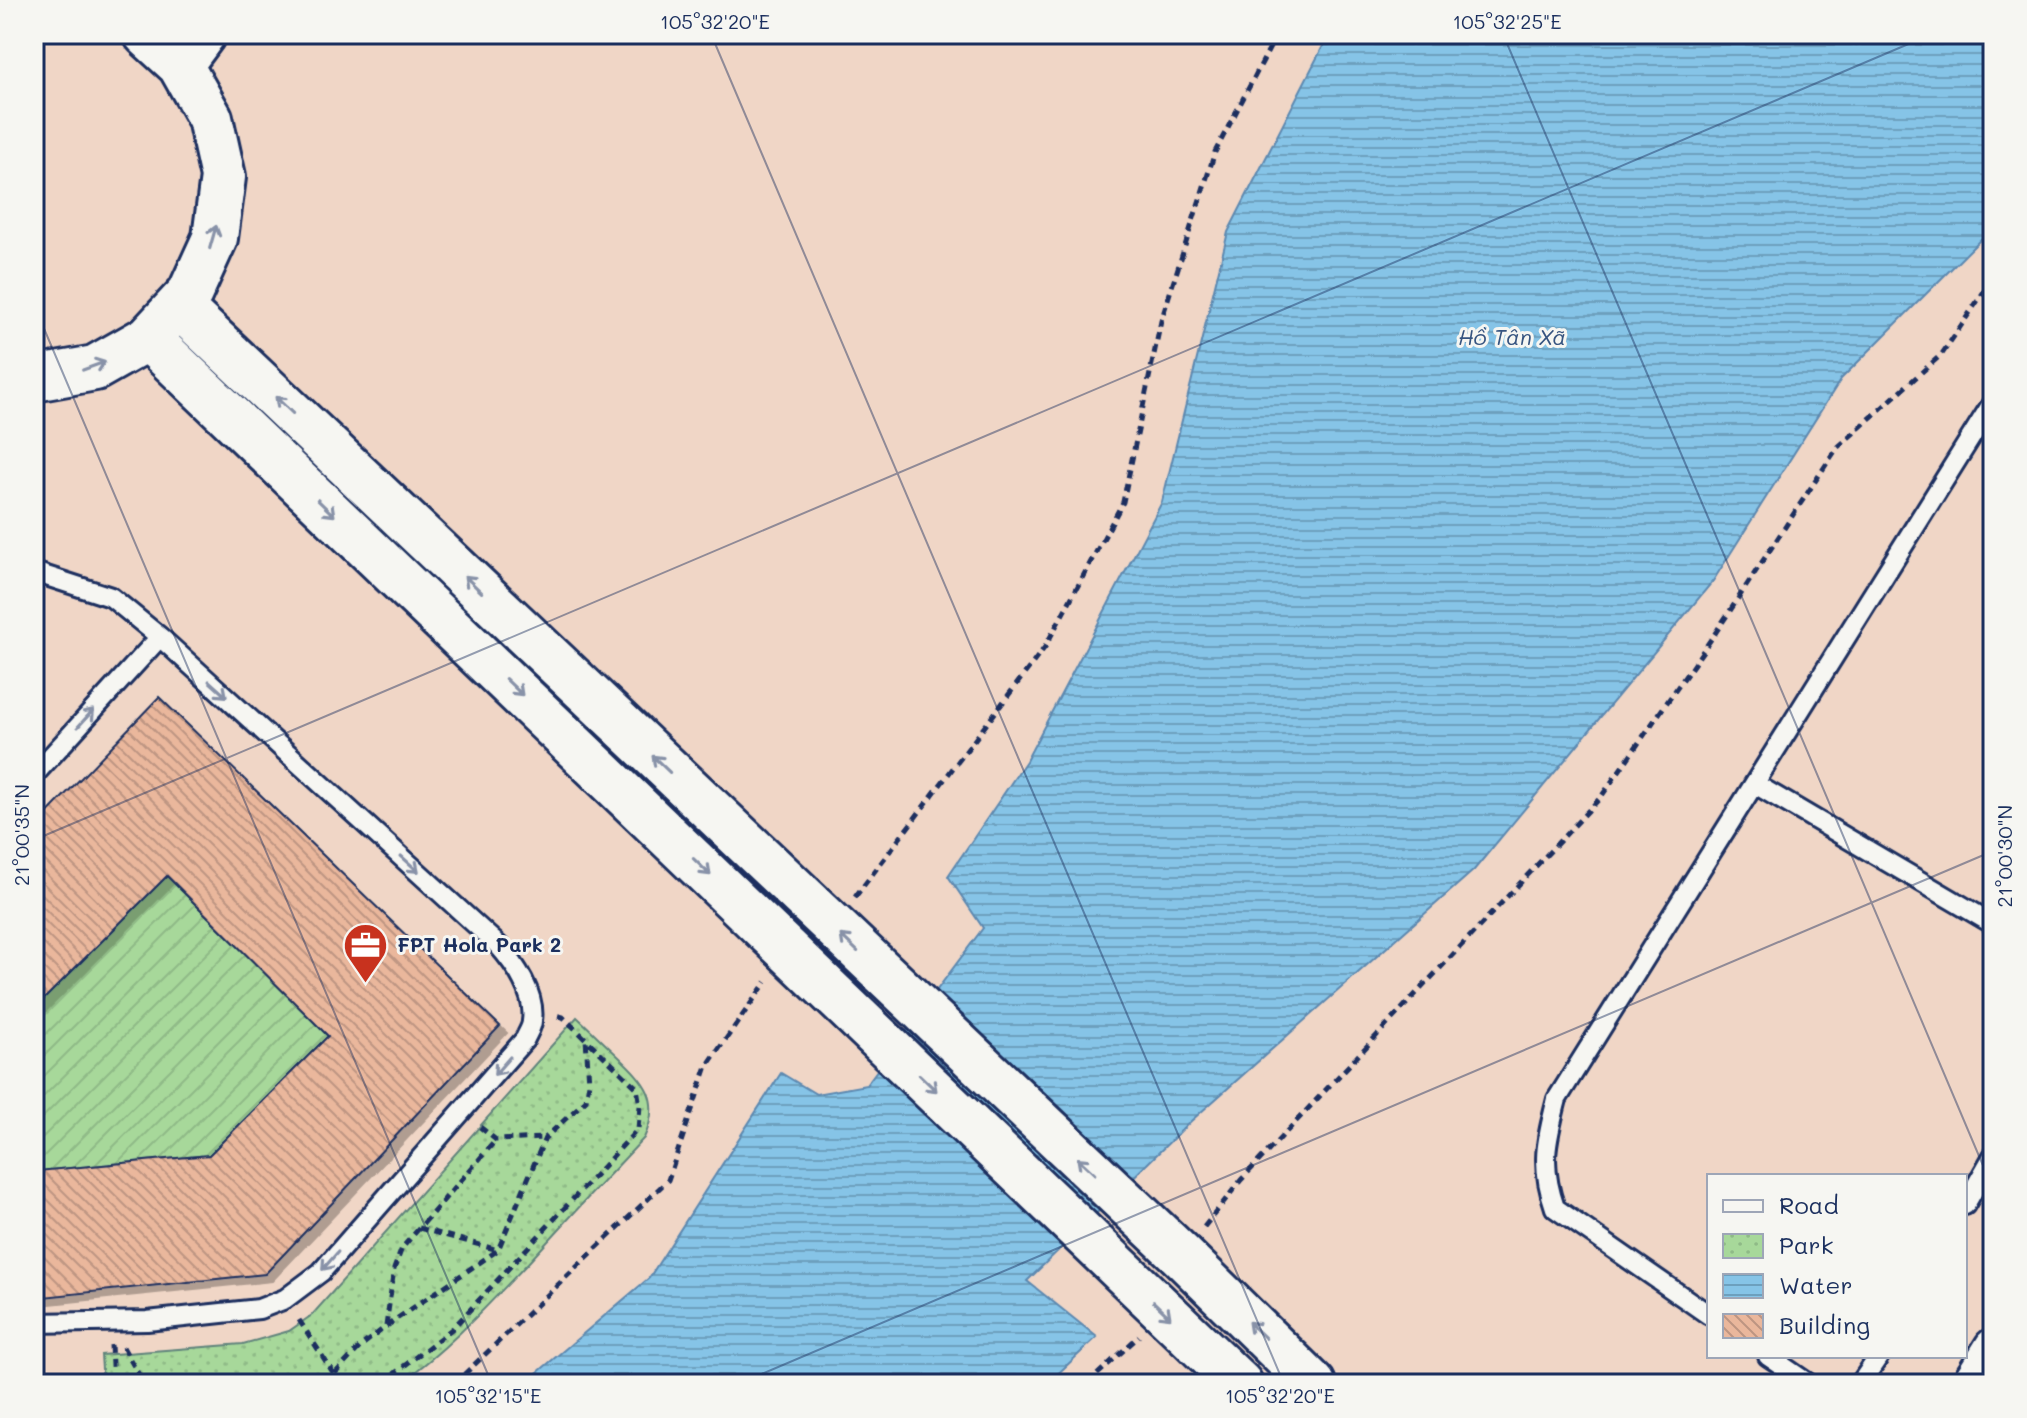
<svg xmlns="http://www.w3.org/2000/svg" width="2027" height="1418" viewBox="0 0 2027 1418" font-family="Mali,sans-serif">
<defs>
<pattern id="park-dots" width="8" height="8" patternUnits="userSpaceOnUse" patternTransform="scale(2)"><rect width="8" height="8" fill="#a7d89a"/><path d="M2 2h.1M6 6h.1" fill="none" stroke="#8fba87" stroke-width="1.8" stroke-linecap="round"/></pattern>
<pattern id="garden-furrows" width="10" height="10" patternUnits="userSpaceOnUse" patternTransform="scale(2)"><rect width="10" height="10" fill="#a7d89a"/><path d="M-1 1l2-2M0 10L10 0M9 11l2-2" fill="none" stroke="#8fba87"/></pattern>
<pattern id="water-rules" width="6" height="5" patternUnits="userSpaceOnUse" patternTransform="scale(2)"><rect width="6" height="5" fill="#86c4e7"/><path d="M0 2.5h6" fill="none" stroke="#6da0be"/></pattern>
<pattern id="building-back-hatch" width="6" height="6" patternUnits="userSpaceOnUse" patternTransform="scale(2)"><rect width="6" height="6" fill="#eab79c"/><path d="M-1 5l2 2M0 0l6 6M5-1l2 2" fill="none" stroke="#bd9582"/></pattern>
<filter id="shadow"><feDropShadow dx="7" dy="7" stdDeviation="0" flood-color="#0004"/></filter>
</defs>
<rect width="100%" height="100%" fill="#f2e3d8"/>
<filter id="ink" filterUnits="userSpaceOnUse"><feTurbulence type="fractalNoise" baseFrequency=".0125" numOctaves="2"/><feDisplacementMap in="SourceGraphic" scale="16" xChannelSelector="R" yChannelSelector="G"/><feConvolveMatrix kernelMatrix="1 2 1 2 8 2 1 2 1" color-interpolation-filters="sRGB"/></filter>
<g filter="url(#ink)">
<path fill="#f0d6c6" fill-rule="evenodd" d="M34 34H1993V1384H34ZM1709 1176H1965V1356H1709Z"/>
<path fill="url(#park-dots)" stroke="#61847c" stroke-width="2" d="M577 1017C591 1030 604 1043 618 1056 645 1082 662 1099 644 1138 605 1179 566 1221 528 1263 487 1306 448 1349 399 1384H103L101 1355 243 1344 289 1331 312 1315Z"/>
<path fill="url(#garden-furrows)" stroke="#61847c" stroke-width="2" d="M167 876 328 1036 209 1155 38 1171 34 1167V1009Z"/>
<path fill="url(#water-rules)" stroke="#5b88b0" stroke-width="2" d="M1332 34H1993V227L1841 379 1713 581 1474 870 1191 1121 1027 1281 1097 1337 1047 1384H524L649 1278 781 1073 816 1094 866 1085 983 928 948 876 1026 761 1162 502 1228 232 1324 44Z"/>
<path fill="url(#building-back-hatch)" stroke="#1b2f5e" stroke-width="2" filter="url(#shadow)" d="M159 697 500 1026 265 1274 34 1298V1167L38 1171 209 1155 328 1036 167 876 34 1009V827Z"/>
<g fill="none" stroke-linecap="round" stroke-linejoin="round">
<defs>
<path id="lane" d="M34 572 111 597 160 637 498 945C515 964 536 994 532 1021 532 1027 527 1034 525 1039L321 1272 285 1299 259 1309 147 1321 34 1323
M34 775 160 637
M1755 784 1993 924
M1965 1205 1993 1156
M1709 1315 1555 1208C1540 1165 1546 1142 1557 1099L1993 402
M1768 1356 1809 1384
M1860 1384 1879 1356"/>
<path id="street" d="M1970 1384 1993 1347"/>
<path id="secondary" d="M180 65 203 34
M180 307 1181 1255 1313 1384
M148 338 1240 1384
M34 379 95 368 148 338 190 293 215 238 223 177 210 118 180 65 146 34"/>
</defs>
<use href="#lane" stroke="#1b2f5e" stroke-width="24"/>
<use href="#street" stroke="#1b2f5e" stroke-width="42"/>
<use href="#secondary" stroke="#1b2f5e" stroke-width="50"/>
<path stroke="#1b2f5e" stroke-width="5" stroke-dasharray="8 6" stroke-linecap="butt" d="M855 897 1045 647 1123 502 1161 321 1215 152 1277 34
M480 1127 496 1140 545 1138
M1204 1227 1241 1180 1601 797 1716 632 1837 448 1942 354 1993 278
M419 1228 498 1250
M299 1320 334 1374
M386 1326 394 1269 402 1248 496 1140
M111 1345 113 1384
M123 1347 144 1384
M325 1384 362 1345 395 1320 498 1250 545 1138 586 1100 589 1083 586 1039
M381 1384 453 1328 638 1129 640 1106 637 1088 563 1017 555 1015
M454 1384 668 1180 707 1066 766 982
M1087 1384 1139 1336"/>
<use href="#lane" stroke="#f6f6f2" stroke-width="18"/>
<use href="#street" stroke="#f6f6f2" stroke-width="36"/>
<use href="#secondary" stroke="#f6f6f2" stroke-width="44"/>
</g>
<defs><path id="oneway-shaft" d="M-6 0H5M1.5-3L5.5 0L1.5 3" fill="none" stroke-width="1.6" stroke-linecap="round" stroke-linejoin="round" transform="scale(2)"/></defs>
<g stroke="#8892a8">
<use href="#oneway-shaft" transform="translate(213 237) rotate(-74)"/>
<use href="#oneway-shaft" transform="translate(94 366) rotate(-20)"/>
<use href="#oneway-shaft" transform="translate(284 405) rotate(-136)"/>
<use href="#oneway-shaft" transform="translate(326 508) rotate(44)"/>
<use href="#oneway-shaft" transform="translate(473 584) rotate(-136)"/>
<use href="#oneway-shaft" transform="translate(514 687) rotate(44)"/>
<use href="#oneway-shaft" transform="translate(218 689) rotate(42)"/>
<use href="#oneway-shaft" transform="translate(86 718) rotate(-48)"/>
<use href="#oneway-shaft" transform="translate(661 764) rotate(-136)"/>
<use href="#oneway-shaft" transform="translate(410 864) rotate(42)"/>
<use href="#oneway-shaft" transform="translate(702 867) rotate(44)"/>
<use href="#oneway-shaft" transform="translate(849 943) rotate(-136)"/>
<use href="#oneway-shaft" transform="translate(502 1066) rotate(131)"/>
<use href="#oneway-shaft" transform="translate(928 1083) rotate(44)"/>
<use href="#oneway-shaft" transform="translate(1086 1166) rotate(-137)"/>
<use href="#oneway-shaft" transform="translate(330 1261) rotate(131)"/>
<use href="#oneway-shaft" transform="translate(1162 1310) rotate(44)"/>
<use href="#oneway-shaft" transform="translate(1257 1330) rotate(-136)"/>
</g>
</g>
<path fill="none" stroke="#1b2f5e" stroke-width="2" stroke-opacity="0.45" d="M711 34 1284 1384M1503 34 1993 1189M34 305 492 1384M34 840 1932 34M738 1384 1993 851"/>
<defs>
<symbol id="office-pin" viewBox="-11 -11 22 30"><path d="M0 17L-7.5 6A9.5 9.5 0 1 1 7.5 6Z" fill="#c8321e" stroke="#f6f6f2"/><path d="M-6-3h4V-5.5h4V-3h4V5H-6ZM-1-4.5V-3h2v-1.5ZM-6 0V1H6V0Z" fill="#fff"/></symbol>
</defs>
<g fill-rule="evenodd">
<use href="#office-pin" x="340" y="920" width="51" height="69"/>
</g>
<g text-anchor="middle" stroke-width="6" stroke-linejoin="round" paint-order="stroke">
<g font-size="20" font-weight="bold" fill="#1b2f5e" stroke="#f6f6f2" text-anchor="start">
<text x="397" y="952">FPT Hola Park 2</text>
</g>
<g font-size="22" font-style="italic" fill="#365480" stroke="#f6f6f2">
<text x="1512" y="345">Hồ Tân Xã</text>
</g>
</g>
<rect width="2027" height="1418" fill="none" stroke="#f6f6f2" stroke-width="88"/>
<rect x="1707" y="1174" width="260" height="184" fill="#f6f6f2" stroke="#9ea6b7" stroke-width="2"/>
<rect x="1723" y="1200" width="40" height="12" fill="#f6f6f2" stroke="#9ea6b7" stroke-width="2"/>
<text x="1779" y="1214" font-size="24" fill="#1b2f5e">Road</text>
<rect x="1723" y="1234" width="40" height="24" fill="url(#park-dots)" stroke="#9ea6b7" stroke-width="2"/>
<text x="1779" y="1254" font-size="24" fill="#1b2f5e">Park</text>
<rect x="1723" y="1274" width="40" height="24" fill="url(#water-rules)" stroke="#9ea6b7" stroke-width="2"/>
<text x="1779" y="1294" font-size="24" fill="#1b2f5e">Water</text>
<rect x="1723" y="1314" width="40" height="24" fill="url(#building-back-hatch)" stroke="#9ea6b7" stroke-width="2"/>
<text x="1779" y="1334" font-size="24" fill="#1b2f5e">Building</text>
<rect x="44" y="44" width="1939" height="1330" fill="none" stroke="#1b2f5e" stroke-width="3"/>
<g font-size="20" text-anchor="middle" fill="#1b2f5e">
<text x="715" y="29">105°32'20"E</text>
<text x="1507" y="29">105°32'25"E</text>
<text transform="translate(22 835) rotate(-90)" y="7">21°00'35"N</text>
<text transform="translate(2005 856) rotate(-90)" y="7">21°00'30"N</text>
<text x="488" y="1403">105°32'15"E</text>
<text x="1280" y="1403">105°32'20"E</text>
</g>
</svg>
